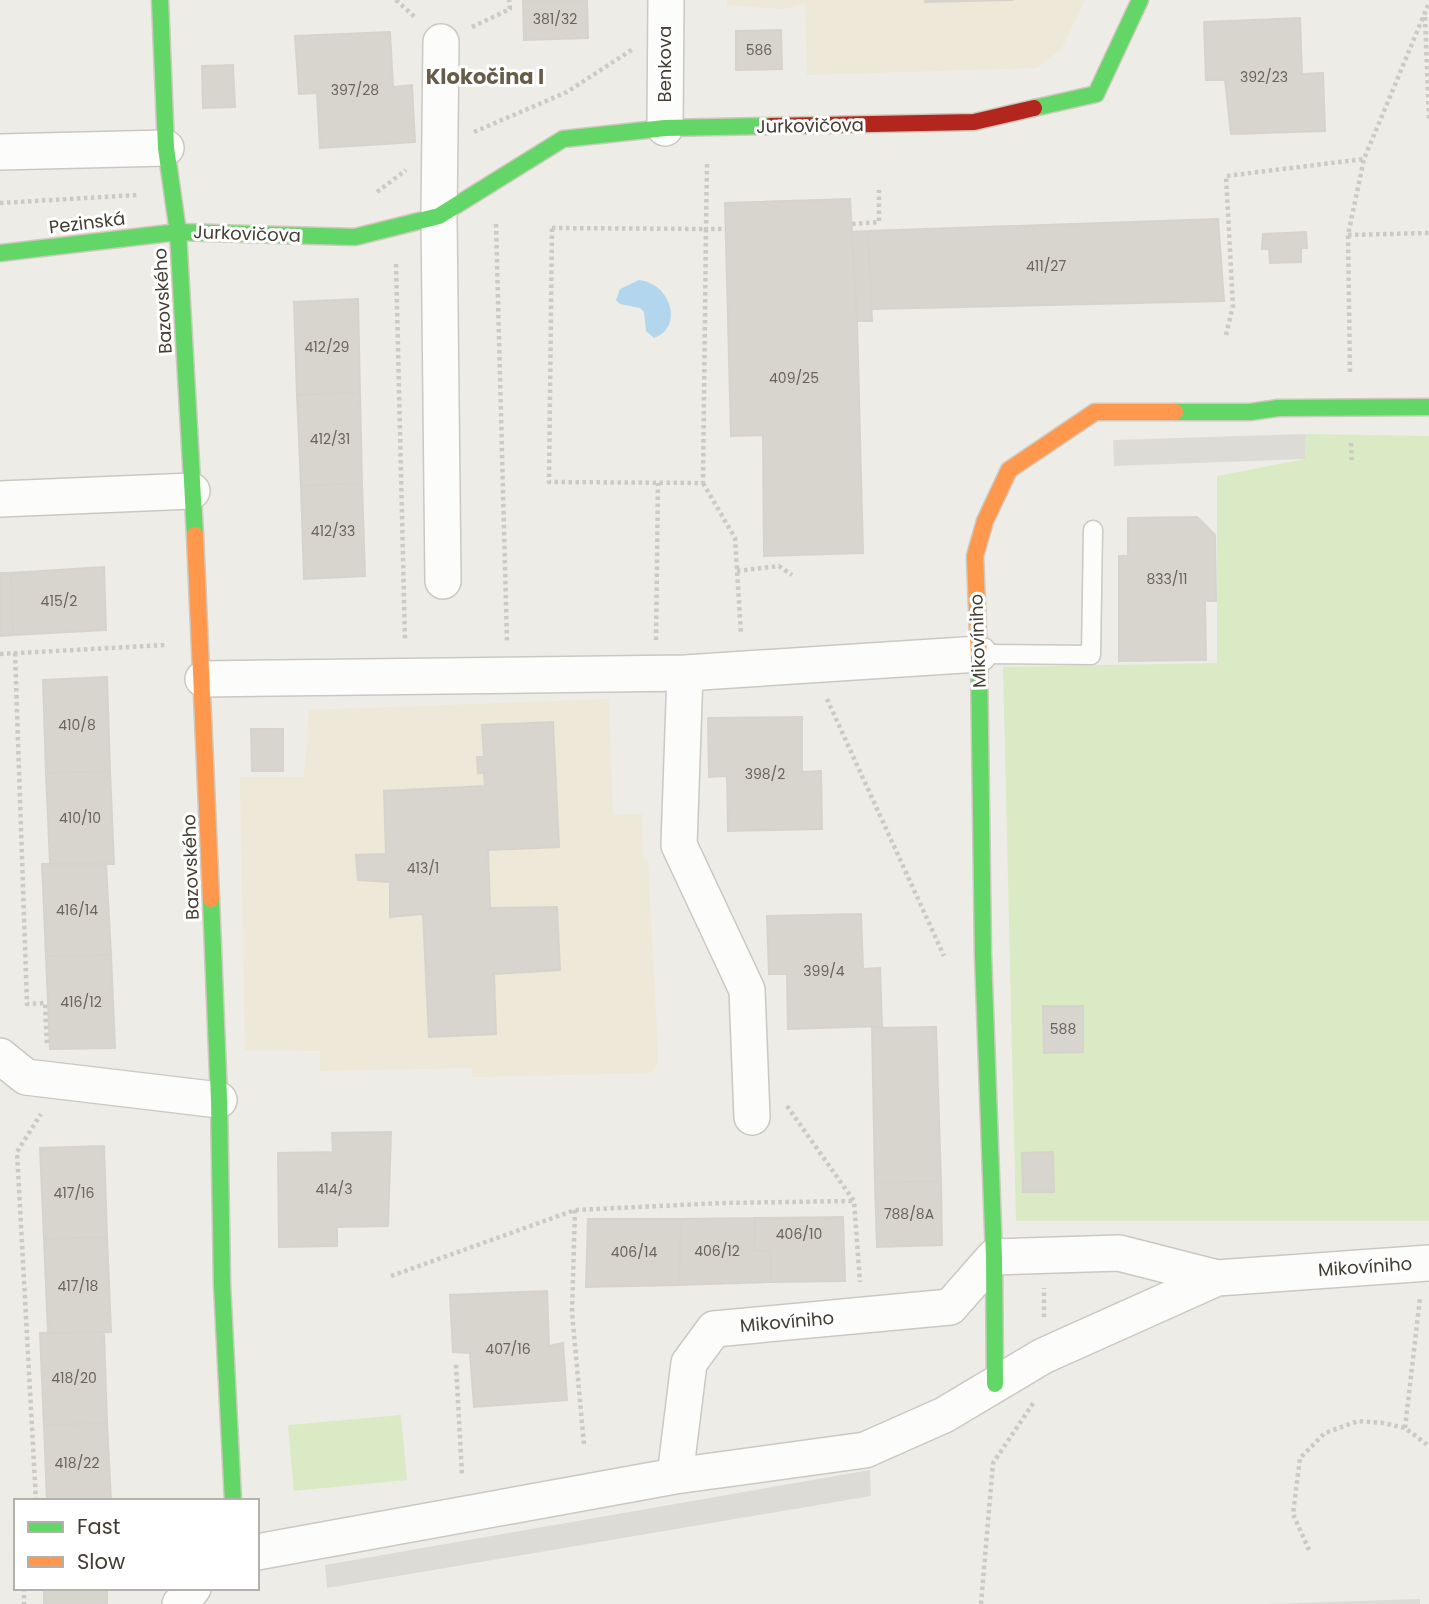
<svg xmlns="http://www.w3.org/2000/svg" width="1429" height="1604" viewBox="0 0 1429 1604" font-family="Poppins,sans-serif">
<rect width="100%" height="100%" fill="#eeece6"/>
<path fill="#ede8d7" d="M727 0H1085L1062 48 1037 68 807 75 805 4 782 9 727 5Z
M609 699 613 815 642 814 643 856 648 861 658 1052V1064L651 1073 473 1077 471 1068 320 1071V1051L245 1050 240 777H304L309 710Z"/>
<path fill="#daeac4" d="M1306 434 1429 436V1221H1016L1003 667 1217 663V476L1305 459Z
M401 1415 407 1480 294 1491 288 1425Z"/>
<path fill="#dddbd6" d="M1306 434 1305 459 1114 466 1113 440Z
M870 1470 871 1496 327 1588 325 1565Z
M1420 1599V1604H1268Z"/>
<path fill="#b3d6ef" d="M639 280C670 283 685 327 654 338L646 331 644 312 640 308 620 304 616 300 620 289Z"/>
<path fill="#d8d5ce" stroke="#d6d3cc" stroke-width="2" d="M523 0H587L588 38 524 40Z
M925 0H1013L925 2Z
M1300 18 1302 74 1323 73 1325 131 1231 134 1225 80H1206L1204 22Z
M781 30 782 69 736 70V31Z
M390 32 393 87 412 85 415 142 320 148 317 93 299 94 295 36Z
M233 65 235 107 203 108 202 66Z
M850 199 857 321 863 553 764 556 763 435 731 436 725 203Z
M1218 219 1224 301 872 309 868 231Z
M868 231 872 321H857L852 232Z
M1306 232 1307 248H1301V262L1270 263 1269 249H1262L1263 234Z
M358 299 360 392 297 395 294 302Z
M360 392 362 483 301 486 297 395Z
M362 483 365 576 304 579 301 486Z
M1197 517 1215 535 1216 601H1205L1206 660 1119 661V556H1128V518Z
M104 567 106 630 13 635 11 573Z
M0 573H11L13 635 0 636Z
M107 677 110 771 46 773 43 680Z
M802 717V772L821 771 822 829 728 831 727 776 709 777 708 718Z
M553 722 559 847 488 850 490 908 557 907 560 970 494 974 496 1034 429 1037 423 914 390 917V882L358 880 356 855 386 854 384 791 485 786 484 773H478L477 757H484L482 725Z
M251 729H283V771H252Z
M110 771 114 864 50 863 46 773Z
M42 864H106L111 955 46 956Z
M861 914 863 969 880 968 882 1026 788 1029 787 974H769L767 916Z
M111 955 115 1048 50 1049 46 956Z
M1043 1006H1083V1052L1044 1053Z
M936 1027 941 1181 875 1183 872 1028Z
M391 1132 388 1226 337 1227V1246L279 1247 278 1153 333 1152 332 1133Z
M104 1146 107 1237 44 1239 40 1148Z
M1053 1152 1054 1192H1023L1022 1153Z
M941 1181 942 1245 877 1247 875 1183Z
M843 1217 845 1281 771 1282V1251H754L755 1218Z
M755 1218 754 1251H771V1282L679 1285 681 1219Z
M588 1219H681L679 1285 586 1287Z
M107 1237 111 1332 48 1333 44 1239Z
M547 1291 549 1346 563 1343 567 1400 474 1407 470 1353 453 1352 450 1295Z
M104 1332 107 1423 44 1425 40 1333Z
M107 1423 111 1501H47L44 1425Z
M44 1588H107V1604H44Z"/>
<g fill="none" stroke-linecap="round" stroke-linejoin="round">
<defs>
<path id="lane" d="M979 654 1091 655 1093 530"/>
<path id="street" d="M441 42 439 216 443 581
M665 128 666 0
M0 152 166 148
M0 499 192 491
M685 673 679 845 747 990 752 1117
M203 679 685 673 979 654
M0 1056 26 1077 219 1100
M675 1476 689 1363 714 1329 950 1307 994 1257 1119 1253 1217 1278 1429 1263
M257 1552 675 1476 865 1450 944 1415 1043 1356 1217 1278
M180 1604 193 1588"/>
<path id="fast" d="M160 0 166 148 178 232 195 535
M1034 108 1096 94 1140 0
M0 253 178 232 355 237 439 216 563 139 665 128 770 126
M1175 412H1250L1278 408 1429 407
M979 659 983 955 994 1257 995 1384
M211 899 219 1100 222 1284 233 1501"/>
<path id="slow" d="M195 535 211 899
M979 659 975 556 985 521 1009 470 1095 412H1175"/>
<path id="jam" d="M770 126 974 122 1034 108"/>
</defs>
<use href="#lane" stroke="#cbc8c2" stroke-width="21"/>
<use href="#street" stroke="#cbc8c2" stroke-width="38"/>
<use href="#fast" stroke="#cec9bc" stroke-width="19"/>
<use href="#slow" stroke="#cec9bc" stroke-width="19"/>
<use href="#jam" stroke="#cec9bc" stroke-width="19"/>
<path stroke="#cdcac6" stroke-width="4.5" stroke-dasharray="3.5 3.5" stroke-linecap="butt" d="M396 0 416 18
M1425 17 1429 121
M472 27 510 9 509 0
M474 132 567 92 633 49
M707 164 706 229H726
M377 192 406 170
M0 203 137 195
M496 224 507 642
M852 224 879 222V190
M552 228 706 229 703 483 549 482Z
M1348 235 1429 233
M396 264 405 641
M1226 335 1233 306 1226 176 1364 159
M1350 372 1348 235 1364 159 1429 3
M1351 443 1352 464
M703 483 735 538 741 634
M737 571 779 566 792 575
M656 640 658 483
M15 653 27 1004 45 1003 47 1046
M0 654 165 645
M827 699 944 956
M787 1106 854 1201 860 1282
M575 1210 572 1312 584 1445
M391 1276 575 1210 723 1203 854 1201
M1044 1317V1288
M456 1365 462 1474
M1405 1428 1420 1298
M36 1501 17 1152 41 1114
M1309 1550 1293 1514 1300 1458 1325 1433 1358 1421 1383 1423 1405 1428 1429 1446
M24 1588V1604
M981 1604 993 1463 1034 1402"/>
<use href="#lane" stroke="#fcfcfb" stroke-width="18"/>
<use href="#street" stroke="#fcfcfb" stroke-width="35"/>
<use href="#fast" stroke="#63d668" stroke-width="16"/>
<use href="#slow" stroke="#ff974d" stroke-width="16"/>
<use href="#jam" stroke="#b3261e" stroke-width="16"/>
</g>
<g text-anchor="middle" stroke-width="6" stroke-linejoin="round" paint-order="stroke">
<g font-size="14" fill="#6a645a">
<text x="555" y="24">381/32</text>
<text x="759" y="55">586</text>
<text x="1264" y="82">392/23</text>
<text x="355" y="95">397/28</text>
<text x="1046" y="271">411/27</text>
<text x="327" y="352">412/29</text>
<text x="794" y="383">409/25</text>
<text x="330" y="444">412/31</text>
<text x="333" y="536">412/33</text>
<text x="1167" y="584">833/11</text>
<text x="59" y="606">415/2</text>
<text x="77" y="730">410/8</text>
<text x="765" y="779">398/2</text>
<text x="80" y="823">410/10</text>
<text x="423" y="873">413/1</text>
<text x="77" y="915">416/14</text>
<text x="824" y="976">399/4</text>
<text x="81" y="1007">416/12</text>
<text x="1063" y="1034">588</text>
<text x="334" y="1194">414/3</text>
<text x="74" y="1198">417/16</text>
<text x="909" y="1219">788/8A</text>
<text x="799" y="1239">406/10</text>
<text x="717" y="1256">406/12</text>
<text x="634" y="1257">406/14</text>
<text x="78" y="1291">417/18</text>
<text x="508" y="1354">407/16</text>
<text x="74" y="1383">418/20</text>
<text x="77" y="1468">418/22</text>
</g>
<g font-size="18" fill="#443d32" stroke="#fff">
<text transform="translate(665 64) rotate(-90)" y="6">Benkova</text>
<text transform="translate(810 126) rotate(-1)" y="6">Jurkovičova</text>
<text transform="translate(87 223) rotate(-7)" y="6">Pezinská</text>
<text transform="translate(247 234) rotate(2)" y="6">Jurkovičova</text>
<text transform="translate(163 301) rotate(-93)" y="6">Bazovského</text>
<text transform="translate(978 641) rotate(-92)" y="6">Mikovíniho</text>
<text transform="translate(191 867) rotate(-92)" y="6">Bazovského</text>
<text transform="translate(1365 1267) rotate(-4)" y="6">Mikovíniho</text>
<text transform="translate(787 1322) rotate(-5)" y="6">Mikovíniho</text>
</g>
<g font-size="21" font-weight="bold" fill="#675c49" stroke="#fff">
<text x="485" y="84">Klokočina I</text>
</g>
</g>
<rect x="14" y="1499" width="245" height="91" fill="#ffffff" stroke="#b4b1ad" stroke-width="2"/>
<rect x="28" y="1522" width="35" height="10" fill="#63d668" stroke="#b4b1ad" stroke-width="2"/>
<text x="77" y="1534" font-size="21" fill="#443d32">Fast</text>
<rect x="28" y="1557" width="35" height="10" fill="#ff974d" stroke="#b4b1ad" stroke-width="2"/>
<text x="77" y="1569" font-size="21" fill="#443d32">Slow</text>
</svg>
